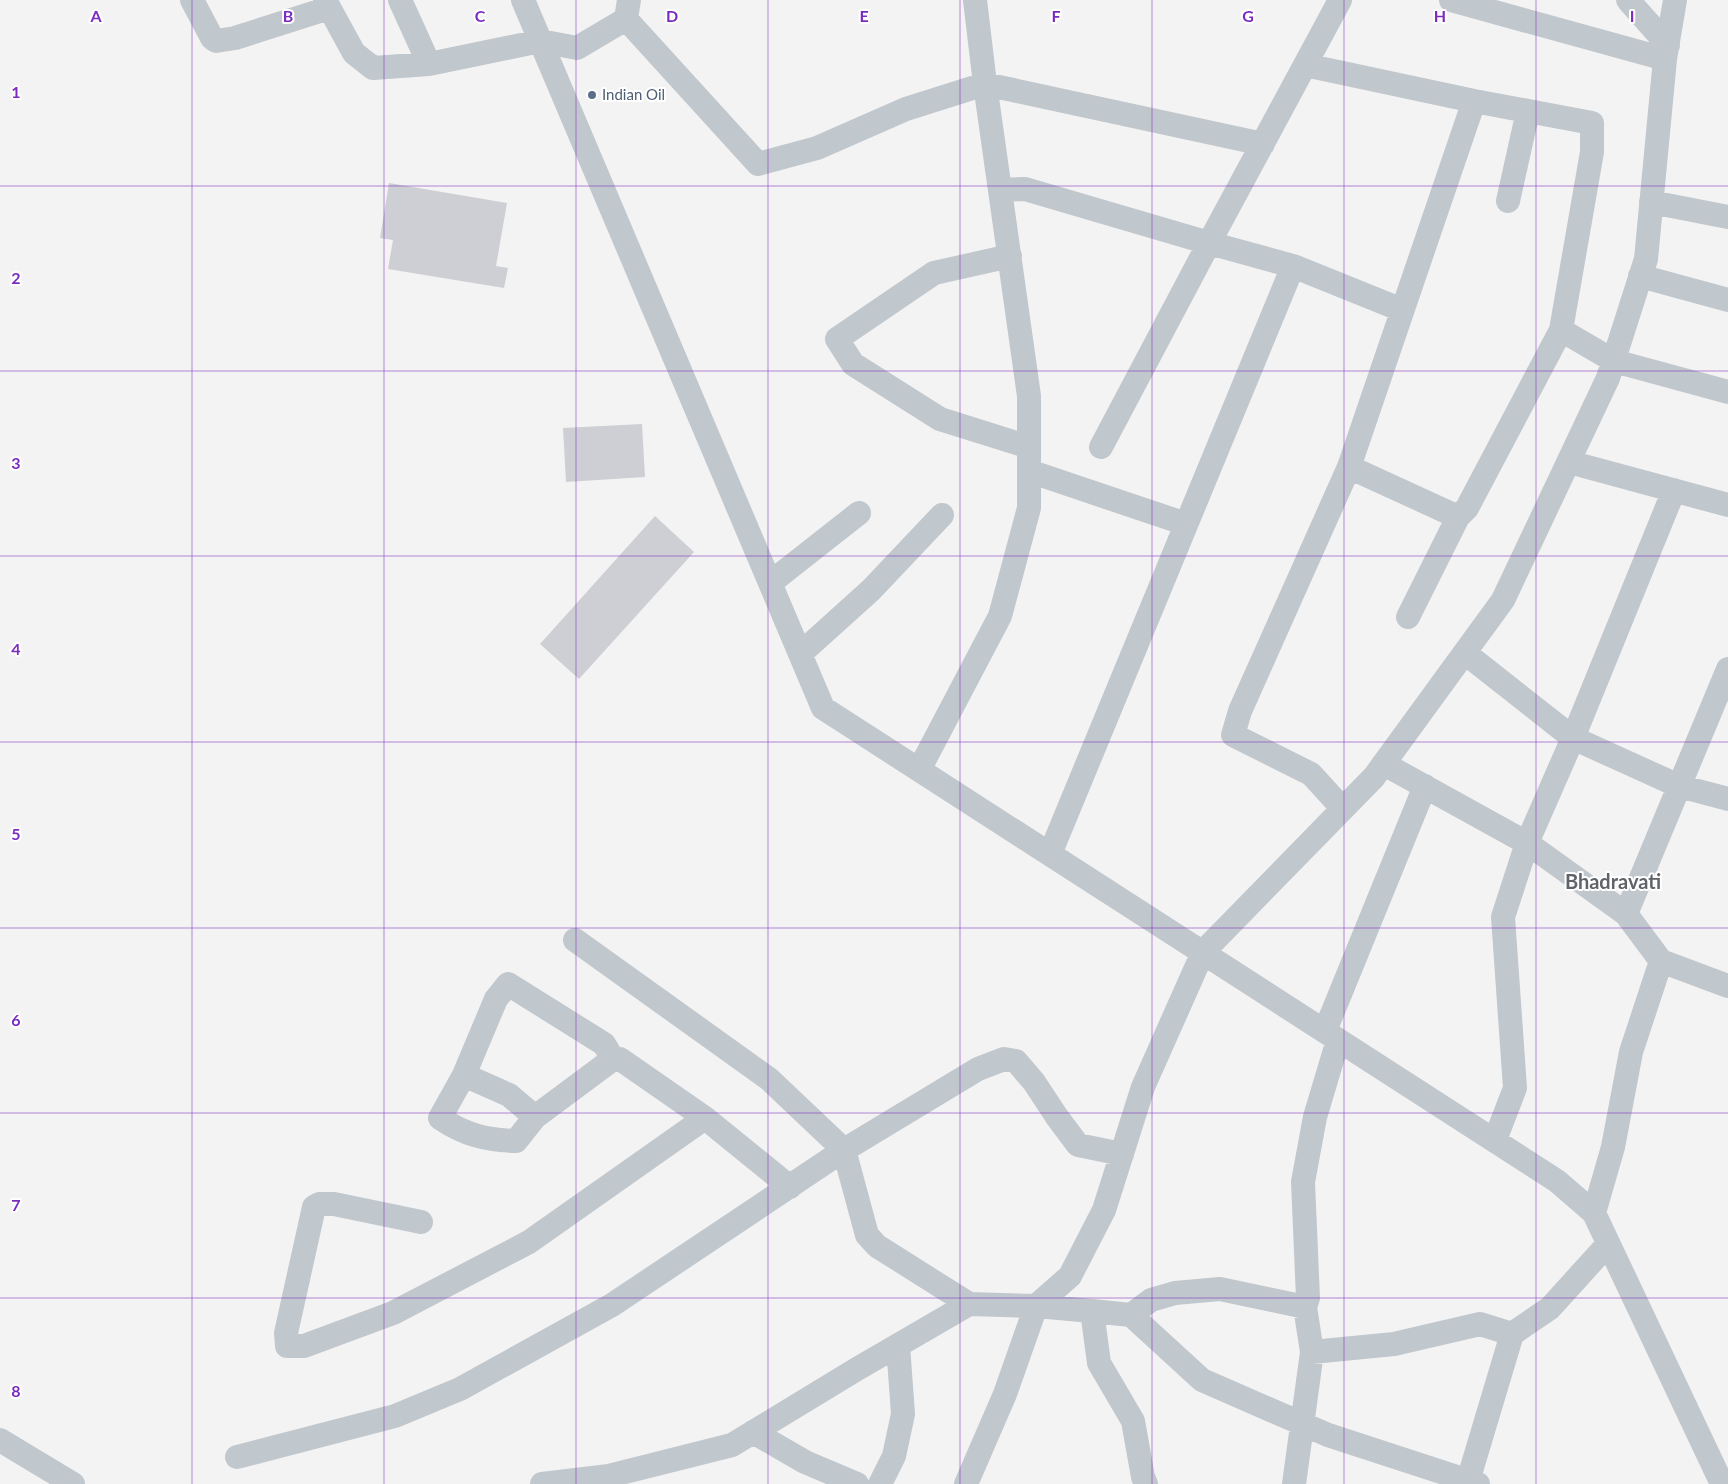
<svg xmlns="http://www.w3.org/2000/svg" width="1728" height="1484" viewBox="0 0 1728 1484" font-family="Lato,sans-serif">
<rect width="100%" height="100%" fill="#f4f3f3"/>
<path fill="#cdcfd4" d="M389 183 507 203 496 266 508 268 504 288 388 269 393 240 380 238Z
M642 424 645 477 566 482 563 428Z
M655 516 694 552 579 679 540 644Z"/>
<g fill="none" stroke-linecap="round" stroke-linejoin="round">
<path stroke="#c0c7cd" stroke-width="24" d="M192 0 212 38 216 41 235 38 329 8
M325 0 354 53 373 68 429 64 540 41 577 48 626 19 629 0
M400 0 429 64
M523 0 823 708 1557 1181 1594 1213 1722 1484
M1451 0 1665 59 1675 0
M1628 0 1668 45
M626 19 758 164 817 148 906 109 985 84 1263 144
M1305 65 1474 101 1592 123V152L1561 330 1467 508 1458 517 1408 617
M1000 190 1025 189 1209 243 1101 447
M1508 201 1528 111
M1651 202 1728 217
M1010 256 934 273 837 339 853 364 940 419 1029 447
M1293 266 1402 310
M1640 276 1728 300
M1561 330 1614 361 1728 392
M1569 462 1728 505
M1349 467 1458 517
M1029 471 1186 524
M770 583 859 513
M1465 653 1573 738 1679 786 1728 799
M800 654 871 590 942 515
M1384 764 1527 843 1626 914 1728 669
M919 770 1000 616 1029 508V396L985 84 975 0
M1343 809 1311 774 1233 735 1240 711 1349 467 1474 101
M1050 854 1293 266 1209 243 1340 0
M1626 914 1661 961 1728 986
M575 940 769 1079 844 1150 867 1235 877 1246 969 1304
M1325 1031 1425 786
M613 1059 604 1044 508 984 496 999 464 1075 440 1118C465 1135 486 1140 516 1141L535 1117 613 1059H620L705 1118 790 1187
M464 1075 509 1095 535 1117
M1495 1140 1515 1088 1503 917 1527 843 1573 738 1674 490
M1594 1213 1613 1147 1631 1052 1661 961
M421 1222 334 1204H319L314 1207 286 1333 287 1346H304L393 1313 529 1242 705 1118
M1092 1311 1131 1315 1202 1380 1328 1435 1478 1484
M1131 1315 1151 1300 1175 1293 1220 1289 1305 1307
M1312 1352 1394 1344 1480 1324 1512 1334
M753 1432 805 1462 857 1484
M0 1440 73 1484
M237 1457 395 1416 460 1389 612 1305 844 1150 978 1069 1004 1059 1016 1061 1034 1082 1057 1117 1078 1145 1122 1154
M1468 1481 1512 1334 1550 1308 1608 1244
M542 1484 609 1476 732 1445 857 1369 969 1304 1036 1306 1092 1311 1099 1363 1133 1421 1143 1477 1146 1484
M880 1484 894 1456 903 1414 898 1345
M966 1484 1005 1394 1036 1306 1070 1276 1104 1210 1143 1087 1203 952 1374 777 1503 600 1608 378 1646 259 1665 59
M1294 1484 1312 1352 1305 1307 1308 1298 1303 1182 1315 1117 1338 1040"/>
</g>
<path fill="none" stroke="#7b2cbf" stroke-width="1" stroke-opacity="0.55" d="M192 0V1484M384 0V1484M576 0V1484M768 0V1484M960 0V1484M1152 0V1484M1344 0V1484M1536 0V1484M0 186H1728M0 371H1728M0 556H1728M0 742H1728M0 928H1728M0 1113H1728M0 1298H1728"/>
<circle fill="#5c6f8a" stroke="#fff" stroke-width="2" cx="592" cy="95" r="5"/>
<g text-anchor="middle" stroke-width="4" stroke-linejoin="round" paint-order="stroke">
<g font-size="15" fill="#4e5e75" stroke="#fff" text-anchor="start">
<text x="602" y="100">Indian Oil</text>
</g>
<g font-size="20" font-weight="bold" fill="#606367" stroke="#fff">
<text x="1613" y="889">Bhadravati</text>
</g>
</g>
<g font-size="16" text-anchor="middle" font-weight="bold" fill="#7b2cbf" stroke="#fff" stroke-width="4" stroke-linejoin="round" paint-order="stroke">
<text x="96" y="22">A</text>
<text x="288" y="22">B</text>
<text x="480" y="22">C</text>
<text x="672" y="22">D</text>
<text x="864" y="22">E</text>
<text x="1056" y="22">F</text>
<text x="1248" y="22">G</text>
<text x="1440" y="22">H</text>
<text x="1632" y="22">I</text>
<text x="16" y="98">1</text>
<text x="16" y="284">2</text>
<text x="16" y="469">3</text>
<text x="16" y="655">4</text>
<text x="16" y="840">5</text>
<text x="16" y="1026">6</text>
<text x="16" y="1211">7</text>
<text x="16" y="1397">8</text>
</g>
</svg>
